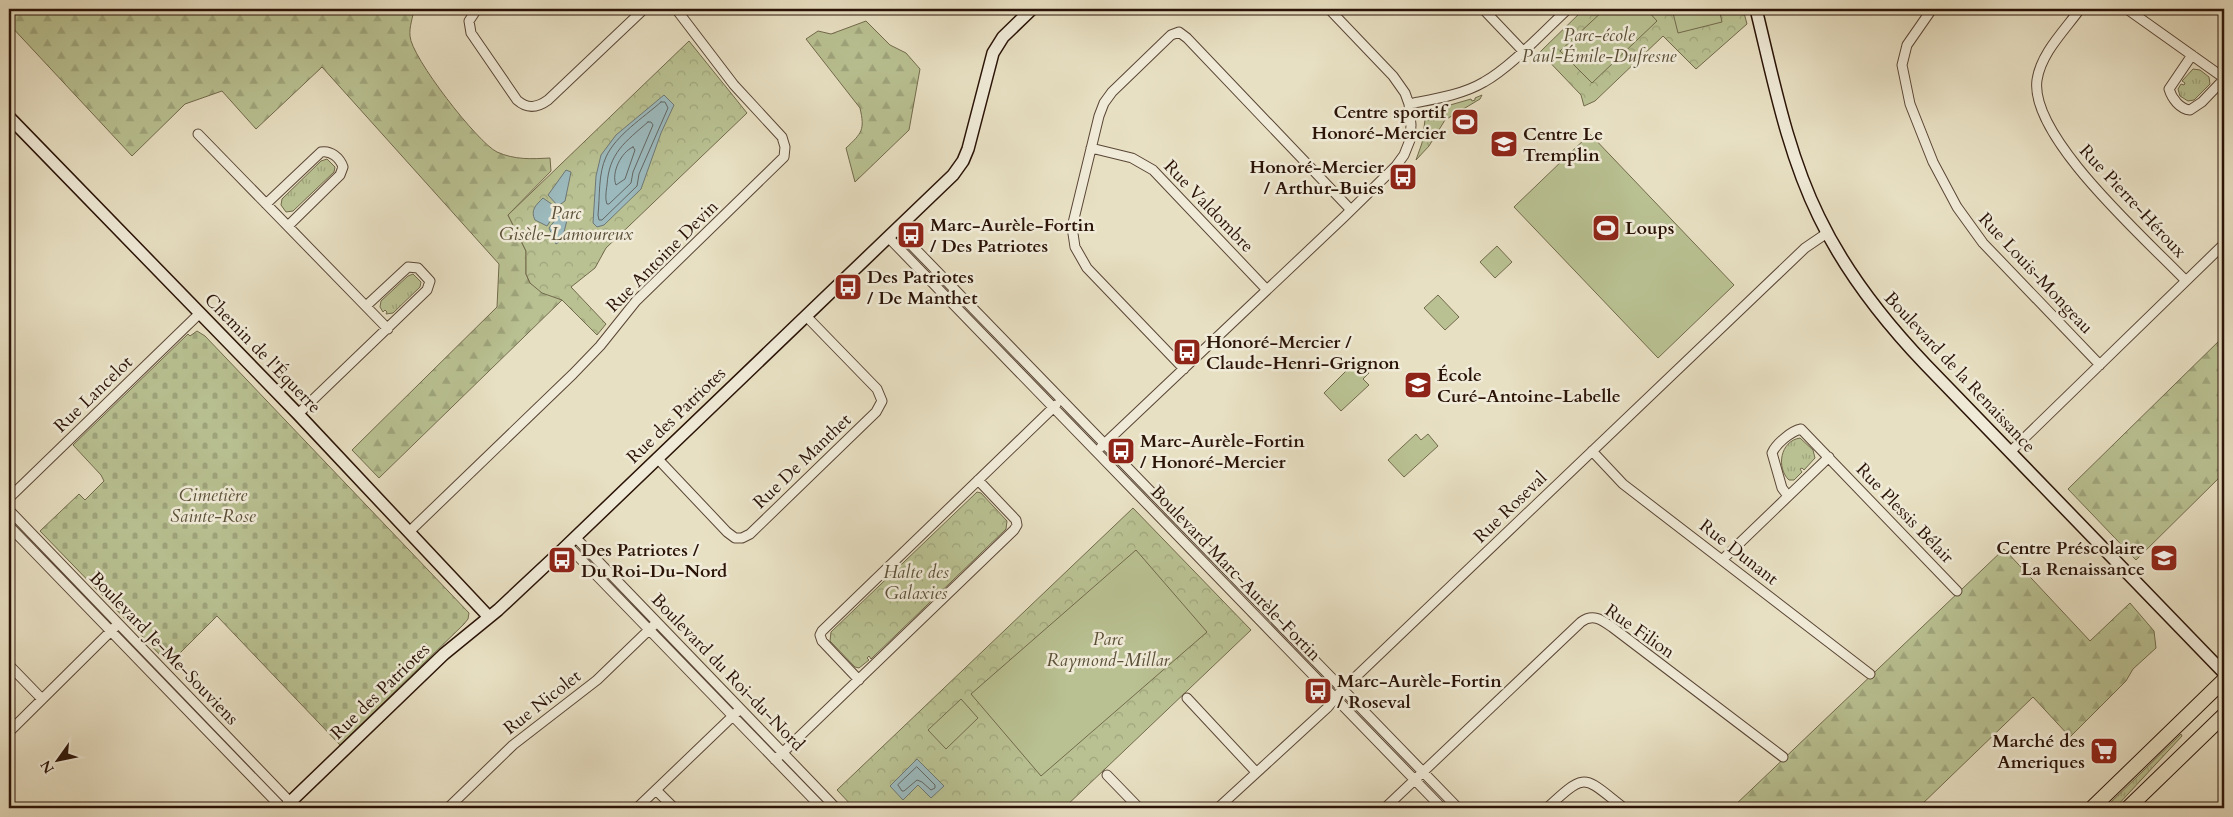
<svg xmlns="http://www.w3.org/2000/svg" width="2233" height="817" viewBox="0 0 2233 817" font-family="Cardo,serif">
<defs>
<pattern id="grass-tufts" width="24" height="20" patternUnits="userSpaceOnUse" patternTransform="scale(1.25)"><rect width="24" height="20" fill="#b9c192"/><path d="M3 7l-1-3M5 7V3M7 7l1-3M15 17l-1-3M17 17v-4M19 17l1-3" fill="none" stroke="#9fa57c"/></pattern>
<pattern id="forest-firs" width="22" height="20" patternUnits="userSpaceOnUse" patternTransform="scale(1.25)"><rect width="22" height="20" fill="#b9c192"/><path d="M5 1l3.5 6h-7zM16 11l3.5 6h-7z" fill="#9fa57c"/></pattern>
<pattern id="cemetery-stones" width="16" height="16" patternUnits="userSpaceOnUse" patternTransform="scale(1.25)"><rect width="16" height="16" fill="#b9c192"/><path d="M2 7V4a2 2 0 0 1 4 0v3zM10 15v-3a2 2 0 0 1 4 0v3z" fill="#9fa57c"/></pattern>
<pattern id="park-crowns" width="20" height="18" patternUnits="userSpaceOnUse" patternTransform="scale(1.25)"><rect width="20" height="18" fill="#b9c192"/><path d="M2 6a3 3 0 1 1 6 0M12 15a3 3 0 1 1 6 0" fill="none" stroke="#9fa57c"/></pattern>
</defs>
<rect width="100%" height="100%" fill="#e8e0c3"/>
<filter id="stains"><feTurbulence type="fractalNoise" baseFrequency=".004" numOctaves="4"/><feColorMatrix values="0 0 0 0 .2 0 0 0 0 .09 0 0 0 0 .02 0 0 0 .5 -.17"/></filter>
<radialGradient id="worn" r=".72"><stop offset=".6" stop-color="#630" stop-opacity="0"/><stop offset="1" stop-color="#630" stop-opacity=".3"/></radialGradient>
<path fill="url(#grass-tufts)" stroke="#726a4c" d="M2193 69 2200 70 2209 77 2210 84 2194 100 2188 101 2180 96 2178 89 2181 84 2184 85 2185 83 2182 81Z
M1482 95 1480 99 1445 120 1429 146 1416 160 1422 143 1426 112 1471 99 1472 101 1475 100V98Z
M327 159 335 167 334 172 293 211 286 212 281 205 282 199 321 161Z
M413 274 421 282 420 287 393 313 386 314 387 312 385 310 383 312 380 307 381 301 408 276Z
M1800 438 1813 450 1815 458 1804 470 1802 468 1800 469 1802 472 1794 480H1789C1776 468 1780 441 1800 438Z
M2181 734 2182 736 2115 808H2105Z"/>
<path fill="url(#forest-firs)" stroke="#726a4c" d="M9 9H414C413 17 409 27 410 36 411 57 478 143 497 152 515 160 531 159 550 158L551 171 508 215 526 251V274L530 283 562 300 379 478 352 450 497 307 499 264 322 67 256 129 222 91 185 104 132 156 9 24Z
M866 21 890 45 906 53 920 69 909 130 855 182 846 148C862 133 865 130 860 108L806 39 818 31 831 34Z
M2224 336V473L2136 560 2068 489Z
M2004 549 2090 641 2130 603 2154 631 2156 648 2133 669 2126 681 2070 737 2033 697 1918 808H1732Z"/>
<path fill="url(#cemetery-stones)" stroke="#726a4c" d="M197 331 205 336 469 613 468 619 464 624 340 745 217 616 169 664 40 531 79 494 85 500 104 481 101 475 73 445 188 334 190 336Z"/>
<path fill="url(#park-crowns)" stroke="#726a4c" d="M1584 9H1743L1747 24 1696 69 1663 36 1595 101 1584 106 1581 95 1540 52Z
M689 41 747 113 606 248 595 268 571 287 606 324 597 335 562 300 542 293 530 283 526 274V251L508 215Z
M977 492 981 493 1007 521 1006 529 871 659 869 656 867 658 869 660 859 668 855 667 830 641 831 632Z
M1133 508 1251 630 1064 808H854L837 790Z"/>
<path fill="#b9c192" stroke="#726a4c" d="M1605 9H1646L1657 21 1592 83 1560 51Z
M1672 9H1719L1722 22 1678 33Z
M1590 134 1734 285 1658 358 1514 207Z
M1497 246 1512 262 1495 278 1480 262Z
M1438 295 1459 317 1445 330 1424 308Z
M1357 360 1369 373 1363 379 1369 385 1341 411 1324 393Z
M1416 434 1421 440 1428 434 1438 446 1404 477 1388 460Z
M1136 550 1207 632 1041 776 971 694Z
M961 699 978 718 946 749 928 730Z"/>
<path fill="#9cbabe" stroke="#6e7775" d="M664 95 674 105 661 133 641 189 604 225 597 227 593 223 596 176 601 155 616 135Z
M566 170 571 172 565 201 558 206 548 195Z
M543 198 553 205 555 214 547 226 535 220C530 210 536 205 543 198Z
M559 215H564L567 220 562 240 556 244 549 228Z
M917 759 944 786 931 798 918 785 903 800 890 786Z"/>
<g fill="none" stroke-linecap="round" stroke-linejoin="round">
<path stroke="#636662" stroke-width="1" d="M661 102H665L668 108 639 174 637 186 602 220H599L598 215C600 197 598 174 606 157 616 135 643 118 661 102Z
M648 122H651L653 125 633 172 631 183 609 204H607C605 199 606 192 607 185 609 153 625 142 648 122Z
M633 147 635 150 625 179 616 185C611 173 621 152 633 147Z
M917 767 935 785V788L931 790 922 782 917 780 904 791H902L898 785Z"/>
<defs>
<path id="street" d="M477 9 469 21 471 33 517 100C527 109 537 108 548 100L644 9
M1483 9 1522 50
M1932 9 1907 45 1902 65 1910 104 1933 162 1957 207 1983 243 2100 365
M2080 9C2065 30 2041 53 2037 80 2029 137 2147 240 2186 281
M2127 9 2224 78
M2192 55 2169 89C2172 99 2180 109 2190 110L2202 102 2224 79
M1409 104C1434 99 1462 95 1484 82 1511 67 1544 31 1568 9
M198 134 388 329
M1091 148 1132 158 1153 170 1267 290
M266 204 321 152C331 150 340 158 343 167L340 175 288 226
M896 229 1458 808
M888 237 1442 808
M1184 369 1087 268 1075 247 1072 227 1099 116 1104 103 1112 92 1171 35 1179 32 1187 38 1351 210
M298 414 427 290 430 281 418 268 408 267 366 306
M1101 447 1344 217 1396 166 1404 155 1410 140 1411 125 1409 104 1405 93 1393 76 1329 9
M1592 451 1623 484 1870 674
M2010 452 2224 244
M657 458 727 532 735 538H742L750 534 876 412 882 401 877 389 806 316
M1788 496 1782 488 1772 453C1776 444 1791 431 1801 429L1957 591
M9 498 200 313
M9 510 296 808
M9 526 282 808
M409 532 573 374 600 346 636 301 784 157 785 147 782 137 734 85 676 9
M575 537 836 808
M567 545 822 808
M1722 560 1829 457
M9 665 42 699
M859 680 822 641 820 635 822 631 1056 405
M1187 698 1256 772
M9 732 115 627
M775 760 1014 530 1017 525 1016 520 978 480
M1107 775 1139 808
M656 790 674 808
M448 808 513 745 597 680 654 625
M637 808 737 712
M1218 808 1327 708 1342 690 1805 248 1827 233
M1385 808 1581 622C1593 613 1602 620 1612 627L1783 757
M1547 808C1587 771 1583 776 1624 808"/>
<path id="secondary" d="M1756 9C1773 78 1787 152 1819 217 1846 273 1883 320 1926 365L2224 673
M9 117 298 414 489 617
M284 808 444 654 498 610 561 551 953 175 963 161 968 149 993 53 1003 37 1032 9"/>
<path id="primary" d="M2092 808 2224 680
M2128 808 2224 715"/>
</defs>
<use href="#street" stroke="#5a4636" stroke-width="11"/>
<use href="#secondary" stroke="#2a1307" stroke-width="14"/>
<use href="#primary" stroke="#2a1307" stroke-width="16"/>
<use href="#street" stroke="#f0ebd8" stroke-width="9"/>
<use href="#secondary" stroke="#f0ebd8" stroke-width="11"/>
<use href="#primary" stroke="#e8e0c3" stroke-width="14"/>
</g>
<defs>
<symbol id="stadium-square" viewBox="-11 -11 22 22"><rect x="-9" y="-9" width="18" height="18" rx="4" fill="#8f2418" stroke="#f0ebd8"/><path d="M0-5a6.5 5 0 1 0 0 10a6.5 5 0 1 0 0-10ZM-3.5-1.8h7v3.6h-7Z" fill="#fff"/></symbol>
<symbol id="university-square" viewBox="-11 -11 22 22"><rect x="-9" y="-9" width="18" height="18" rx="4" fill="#8f2418" stroke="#f0ebd8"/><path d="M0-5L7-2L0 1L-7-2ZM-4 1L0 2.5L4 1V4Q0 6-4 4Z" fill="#fff"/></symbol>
<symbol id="bus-square" viewBox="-11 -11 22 22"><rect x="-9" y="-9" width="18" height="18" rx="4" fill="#8f2418" stroke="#f0ebd8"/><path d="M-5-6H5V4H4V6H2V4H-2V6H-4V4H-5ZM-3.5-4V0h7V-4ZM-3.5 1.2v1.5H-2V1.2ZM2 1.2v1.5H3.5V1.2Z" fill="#fff"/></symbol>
<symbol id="school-square" viewBox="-11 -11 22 22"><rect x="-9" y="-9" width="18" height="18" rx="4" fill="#8f2418" stroke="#f0ebd8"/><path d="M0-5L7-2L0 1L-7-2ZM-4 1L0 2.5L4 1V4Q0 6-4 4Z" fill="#fff"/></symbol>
<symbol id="supermarket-square" viewBox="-11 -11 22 22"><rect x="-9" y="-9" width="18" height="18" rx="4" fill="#8f2418" stroke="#f0ebd8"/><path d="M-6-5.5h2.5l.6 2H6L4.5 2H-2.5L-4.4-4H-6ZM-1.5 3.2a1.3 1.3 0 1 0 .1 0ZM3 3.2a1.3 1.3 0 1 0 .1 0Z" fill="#fff"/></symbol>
</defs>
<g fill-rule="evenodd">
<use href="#stadium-square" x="1449" y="106" width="32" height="32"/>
<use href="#university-square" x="1488" y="128" width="32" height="32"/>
<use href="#bus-square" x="1387" y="161" width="32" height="32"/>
<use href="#stadium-square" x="1590" y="212" width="32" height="32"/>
<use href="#bus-square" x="895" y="219" width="32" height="32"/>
<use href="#bus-square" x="832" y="271" width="32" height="32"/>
<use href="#bus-square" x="1171" y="336" width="32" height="32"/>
<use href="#school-square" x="1402" y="369" width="32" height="32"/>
<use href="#bus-square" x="1105" y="435" width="32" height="32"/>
<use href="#school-square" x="2148" y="542" width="32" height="32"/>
<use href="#bus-square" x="546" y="544" width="32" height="32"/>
<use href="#bus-square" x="1302" y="675" width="32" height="32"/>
<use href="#supermarket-square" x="2088" y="735" width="32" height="32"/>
</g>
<g text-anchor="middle" stroke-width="5" stroke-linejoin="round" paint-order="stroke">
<g font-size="18" font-style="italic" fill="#5c5038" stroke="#f0ebd8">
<text x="1599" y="41">Parc-école<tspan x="1599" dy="21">Paul-Émile-Dufresne</tspan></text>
<text x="566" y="219">Parc<tspan x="566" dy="21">Gisèle-Lamoureux</tspan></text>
<text x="213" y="501">Cimetière<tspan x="213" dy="21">Sainte-Rose</tspan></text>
<text x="916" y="578">Halte des<tspan x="916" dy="21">Galaxies</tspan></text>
<text x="1108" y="645">Parc<tspan x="1108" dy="21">Raymond-Millar</tspan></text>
</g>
<g font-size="18" font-weight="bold" fill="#2a1307" stroke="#f0ebd8" text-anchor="start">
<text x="1446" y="118" text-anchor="end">Centre sportif<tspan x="1446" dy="21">Honoré-Mercier</tspan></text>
<text x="1523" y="140">Centre Le<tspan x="1523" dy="21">Tremplin</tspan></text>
<text x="1384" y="173" text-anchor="end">Honoré-Mercier<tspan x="1384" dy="21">/ Arthur-Buies</tspan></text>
<text x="930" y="231">Marc-Aurèle-Fortin<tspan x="930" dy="21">/ Des Patriotes</tspan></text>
<text x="1625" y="234">Loups</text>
<text x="867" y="283">Des Patriotes<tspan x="867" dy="21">/ De Manthet</tspan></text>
<text x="1206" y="348">Honoré-Mercier /<tspan x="1206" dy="21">Claude-Henri-Grignon</tspan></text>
<text x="1437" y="381">École<tspan x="1437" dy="21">Curé-Antoine-Labelle</tspan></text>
<text x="1140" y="447">Marc-Aurèle-Fortin<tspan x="1140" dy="21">/ Honoré-Mercier</tspan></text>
<text x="2145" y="554" text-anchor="end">Centre Préscolaire<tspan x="2145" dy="21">La Renaissance</tspan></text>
<text x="581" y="556">Des Patriotes /<tspan x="581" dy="21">Du Roi-Du-Nord</tspan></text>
<text x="1337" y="687">Marc-Aurèle-Fortin<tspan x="1337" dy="21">/ Roseval</tspan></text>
<text x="2085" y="747" text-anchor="end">Marché des<tspan x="2085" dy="21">Ameriques</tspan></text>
</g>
<g font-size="18" fill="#2a1307" stroke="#f0ebd8">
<text transform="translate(2133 201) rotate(47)" y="6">Rue Pierre-Héroux</text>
<text transform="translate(1209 206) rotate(46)" y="6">Rue Valdombre</text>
<text transform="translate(662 256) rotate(-45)" y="6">Rue Antoine Devin</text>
<text transform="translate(2036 273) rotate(47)" y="6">Rue Louis-Mongeau</text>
<text transform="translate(263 353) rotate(46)" y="6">Chemin de l'Équerre</text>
<text transform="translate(1960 372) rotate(47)" y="6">Boulevard de la Renaissance</text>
<text transform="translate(93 394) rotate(-44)" y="6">Rue Lancelot</text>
<text transform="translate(676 415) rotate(-44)" y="6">Rue des Patriotes</text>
<text transform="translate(802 461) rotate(-44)" y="6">Rue De Manthet</text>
<text transform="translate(1510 507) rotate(-44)" y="6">Rue Roseval</text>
<text transform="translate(1905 513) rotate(46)" y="6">Rue Plessis Bélair</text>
<text transform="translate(1739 552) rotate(38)" y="6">Rue Dunant</text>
<text transform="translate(1236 573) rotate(46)" y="6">Boulevard Marc-Aurèle-Fortin</text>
<text transform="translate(1640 631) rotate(35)" y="6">Rue Filion</text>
<text transform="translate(164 648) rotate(46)" y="6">Boulevard Je-Me-Souviens</text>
<text transform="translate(728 672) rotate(46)" y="6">Boulevard du Roi-du-Nord</text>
<text transform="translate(380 691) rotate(-44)" y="6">Rue des Patriotes</text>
<text transform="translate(542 702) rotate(-38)" y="6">Rue Nicolet</text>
</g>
</g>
<rect width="2233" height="817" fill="none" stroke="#e8e0c3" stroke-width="30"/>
<rect x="10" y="10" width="2213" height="797" fill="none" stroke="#2a1307" stroke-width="2.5"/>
<rect x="15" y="15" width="2203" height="787" fill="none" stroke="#2a1307"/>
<g transform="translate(58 760) rotate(237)" stroke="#f0ebd8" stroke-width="4" paint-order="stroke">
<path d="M0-4L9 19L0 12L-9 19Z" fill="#2a1307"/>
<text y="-8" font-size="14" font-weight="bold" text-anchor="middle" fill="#2a1307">N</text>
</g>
<rect width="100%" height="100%" filter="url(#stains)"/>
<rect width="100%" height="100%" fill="url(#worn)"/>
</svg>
